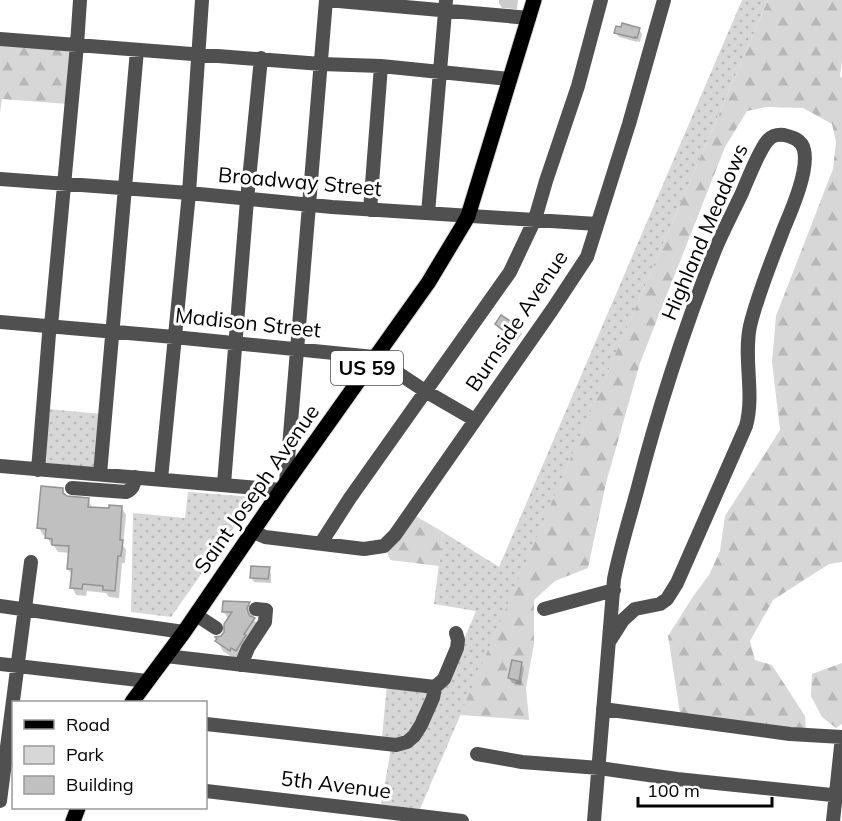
<svg xmlns="http://www.w3.org/2000/svg" width="842" height="821" viewBox="0 0 842 821" font-family="Mulish,sans-serif">
<defs>
<pattern id="green-dots" width="8" height="8" patternUnits="userSpaceOnUse" patternTransform="scale(1.5)"><rect width="8" height="8" fill="#d7d7d7"/><path d="M2 2h.1M6 6h.1" fill="none" stroke="#b7b7b7" stroke-width="1.8" stroke-linecap="round"/></pattern>
<pattern id="forest-firs" width="22" height="20" patternUnits="userSpaceOnUse" patternTransform="scale(1.5)"><rect width="22" height="20" fill="#d7d7d7"/><path d="M5 1l3.5 6h-7zM16 11l3.5 6h-7z" fill="#b7b7b7"/></pattern>
</defs>
<rect width="100%" height="100%" fill="#fff"/>
<path fill="url(#green-dots)" d="M742 0H768L420 809 381 804 391 749 422 731 446 682 476 611 434 604 443 532 499 567Z
M48 409 102 414 98 468 45 463Z
M188 492 253 497 252 502 171 617 131 612 133 513 185 518Z
M387 683 426 692 428 697 410 733 398 740 382 738Z"/>
<path fill="url(#forest-firs)" d="M768 0H842V60L840 76 842 78V562L829 564 773 600 750 641 755 660 772 665 805 716 806 731 680 713 668 636 694 595 709 575 720 551 725 516 780 430 772 362 776 316 833 169 836 142 832 124 803 108 767 107 747 111 725 147 640 363 606 483 588 568 555 581 534 600V644L526 688 529 720 460 715Z
M0 36 80 43 67 104 2 99 0 112Z
M414 515 443 532 439 566 390 560 387 552Z
M842 663V724L836 728 822 717 811 696 812 674Z"/>
<path fill="#0003" d="M499 0H518L517 9 502 8 499 3Z
M639 29 642 34 640 42 637 41V42L619 37 616 32Z
M496 324 519 329 522 334 517 341 499 329Z
M62 489 67 497 88 500 92 507 110 510 121 507 126 515 123 545 126 550 125 563H122L119 598 109 597 106 593 87 591 86 596 76 595 72 587 73 577 68 569 70 553 58 552 54 546 51 545 47 536 43 535 39 528Z
M269 569 271 574V583L254 582 251 577Z
M249 604 255 614 253 618 260 629 236 660 223 651 217 641 225 633 229 620 223 611Z
M521 663 524 668 521 685 512 683 509 678Z"/>
<path fill="#c0c0c0" stroke="#949494" stroke-width="1.5" d="M622 23 640 28 637 38 635 37V38L614 33 616 26 621 27Z
M501 315 521 328 514 338 495 324Z
M41 486 63 488V493L67 496 89 498 88 507 109 508V505L122 506 120 540H123L121 556H118L115 591 103 590V586L83 584 82 589 70 588 72 569H67L69 546 52 545V539L45 538 46 529 37 528Z
M251 566 270 567 268 579 250 578Z
M223 601 250 602 247 608 248 612 250 616 255 618 244 634 246 635 236 651 231 648 230 651 215 641 217 639 215 637 221 636 224 632V624L232 612H222Z
M512 660 522 662 519 681 508 678Z"/>
<g fill="none" stroke-linecap="round" stroke-linejoin="round">
<defs>
<path id="major" d="M132 702 184 632 281 490 428 283 463 225 468 216 534 0
M73 821 78 808"/>
</defs>
<use href="#major" stroke="#dbdbdb" stroke-width="17"/>
<path stroke="#505050" stroke-width="14" d="M327 0 529 18
M0 39 321 64 381 66 509 79
M0 179 189 193 332 207 597 224
M370 210 381 66
M428 213 446 0
M0 322 174 337 374 357 425 391 475 420
M0 466 281 490
M38 470 49 334 51 326 77 45 80 0
M100 474 137 50
M161 479 189 193 202 0
M286 483 326 0
M224 484 247 200 261 58
M72 488 126 492C133 489 134 485 135 477
M252 531 265 537 364 549 384 546 395 535 552 310 587 257 629 124 664 0
M321 543 350 498 510 272 535 219 546 181 578 86 601 0
M0 606 184 632
M544 609 614 590
M196 615 216 628
M166 656 435 687
M0 664 147 681
M241 665 248 648 265 622 266 610 256 609
M603 709 790 734 842 737
M206 724 396 745 407 742 414 736 421 725 433 698 435 687 444 679 457 648 458 640 456 633
M477 754 522 762 599 768 677 779 842 796
M206 791 462 821
M0 801 31 562
M594 821 614 579C620 549 629 520 637 491 658 409 684 329 715 250 723 231 733 212 742 193 748 179 759 150 768 140 773 135 777 134 784 135 793 137 802 140 804 150 809 170 792 209 784 228 772 260 758 293 750 326 743 359 755 393 746 426L677 583 667 599 660 604 635 609 623 620 609 642
M833 821 842 737"/>
<use href="#major" stroke="#000" stroke-width="15"/>
</g>
<g text-anchor="middle" stroke-width="6" stroke-linejoin="round" paint-order="stroke">
<rect fill="#fff" stroke="#4c4c4c" stroke-width="1.5" x="331" y="351" width="72" height="34" rx="4.5"/>
<g font-size="20" font-weight="bold" fill="#000">
<text x="367" y="375">US 59</text>
</g>
<g font-size="21" fill="#000" stroke="#fff">
<text transform="translate(300 182) rotate(5)" y="7">Broadway Street</text>
<text transform="translate(705 232) rotate(-67)" y="7">Highland Meadows</text>
<text transform="translate(517 321) rotate(-56)" y="7">Burnside Avenue</text>
<text transform="translate(248 323) rotate(6)" y="7">Madison Street</text>
<text transform="translate(257 489) rotate(-55)" y="7">Saint Joseph Avenue</text>
<text transform="translate(336 785) rotate(7)" y="7">5th Avenue</text>
</g>
</g>
<rect x="12" y="701" width="195" height="108" fill="#ffffff" stroke="#999999" stroke-width="1.5"/>
<rect x="24" y="720" width="30" height="9" fill="#000000" stroke="#999999" stroke-width="1.5"/>
<text x="66" y="731" font-size="18" fill="#000000">Road</text>
<rect x="24" y="746" width="30" height="18" fill="#d7d7d7" stroke="#999999" stroke-width="1.5"/>
<text x="66" y="761" font-size="18" fill="#000000">Park</text>
<rect x="24" y="776" width="30" height="18" fill="#c0c0c0" stroke="#999999" stroke-width="1.5"/>
<text x="66" y="791" font-size="18" fill="#000000">Building</text>
<path d="M638 797v9h134v-9" fill="none" stroke="#000000" stroke-width="3"/>
<text x="647" y="797" font-size="18" fill="#000000" stroke="#ffffff" stroke-width="4.5" paint-order="stroke">100 m</text>
</svg>
